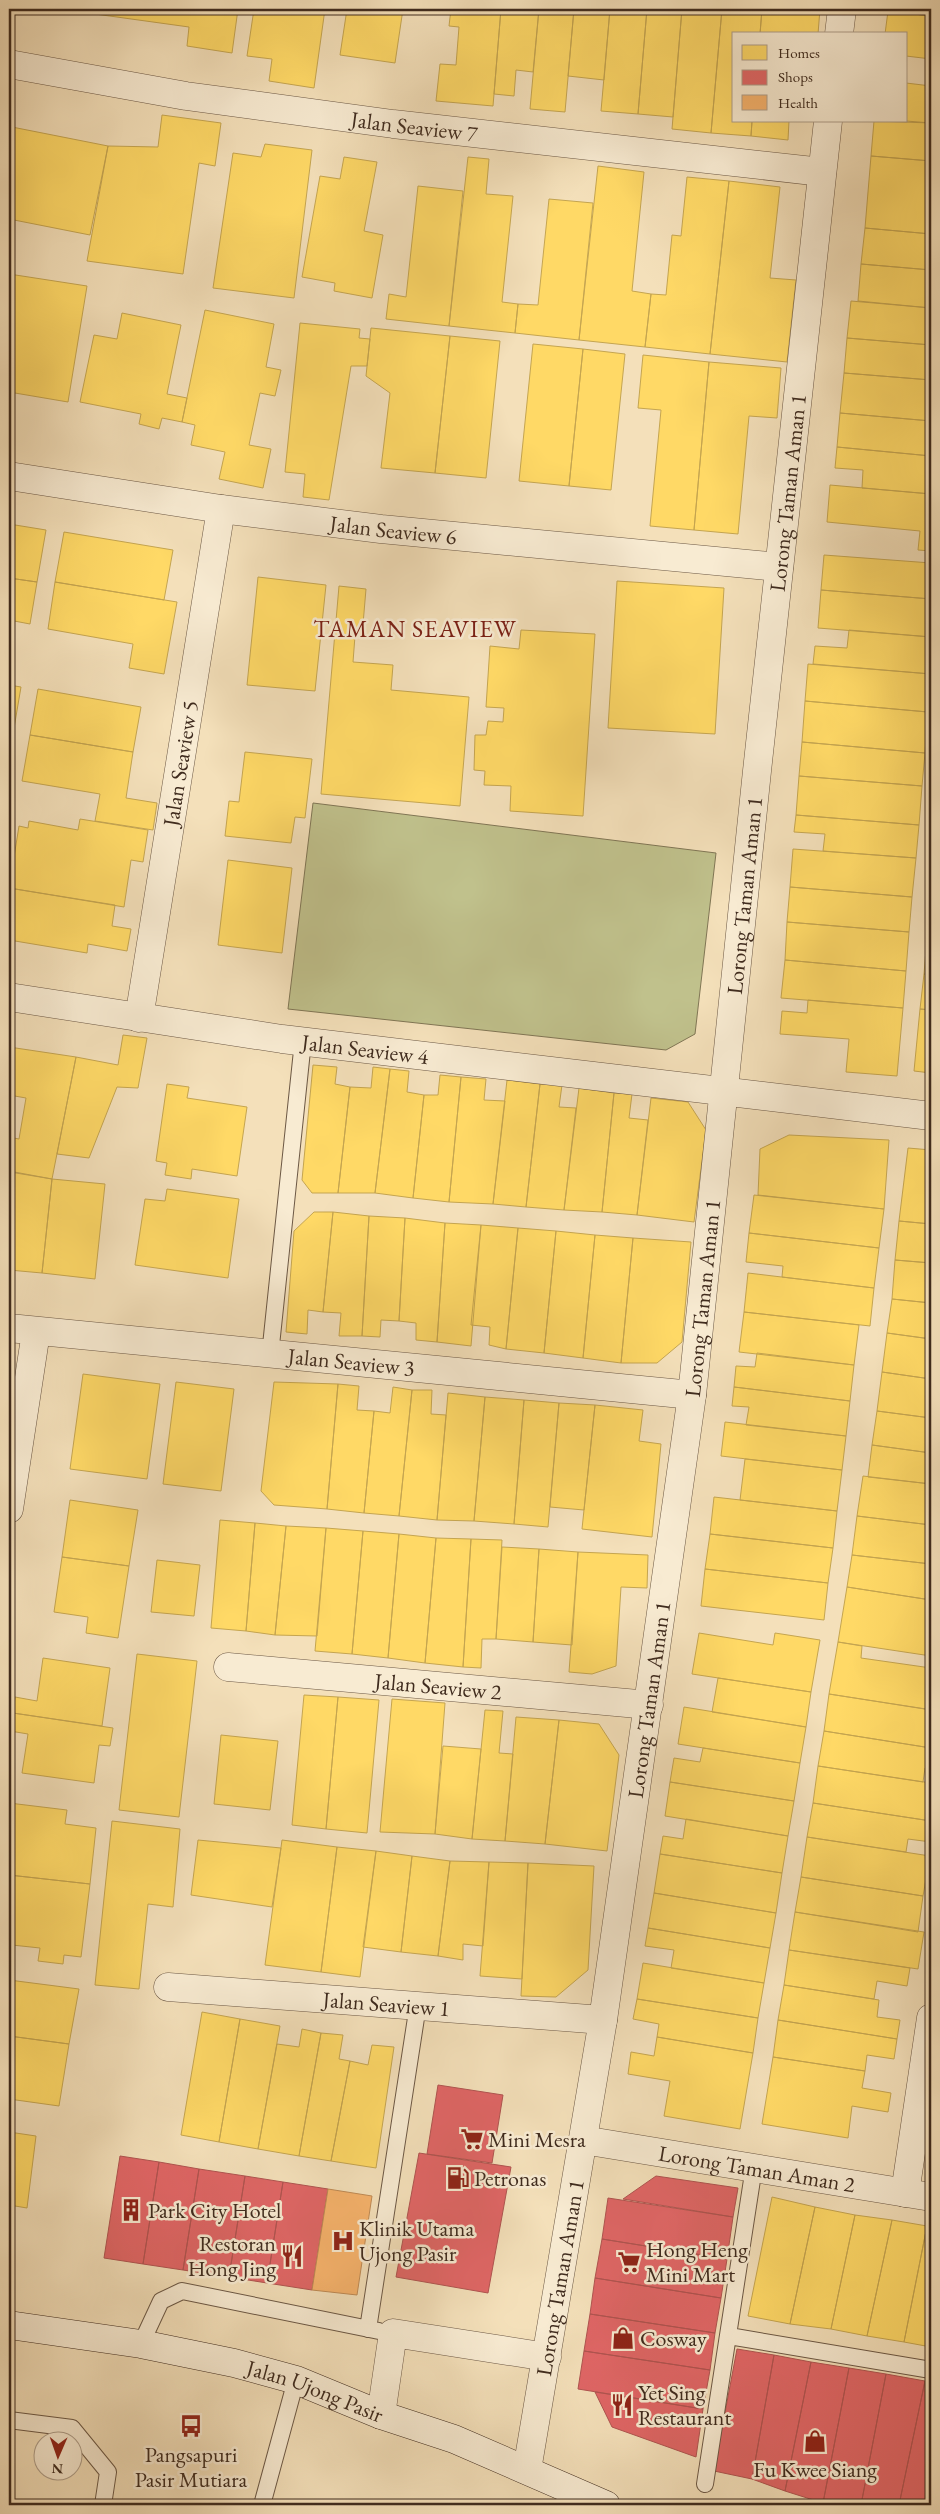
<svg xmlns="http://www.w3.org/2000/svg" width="940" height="2514" viewBox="0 0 940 2514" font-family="'EB Garamond',serif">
<rect width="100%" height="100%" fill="#f4e0ba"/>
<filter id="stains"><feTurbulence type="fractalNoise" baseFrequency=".004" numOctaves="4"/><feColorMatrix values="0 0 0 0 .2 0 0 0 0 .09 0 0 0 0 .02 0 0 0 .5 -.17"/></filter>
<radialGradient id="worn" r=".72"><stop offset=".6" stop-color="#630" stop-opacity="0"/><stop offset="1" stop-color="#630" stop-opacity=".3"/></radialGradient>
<path fill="#c0c18c" stroke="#807655" d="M313 803 716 853 695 1034 666 1050 288 1009Z"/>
<path fill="#ffd966" stroke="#c5a550" d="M59 9H238L232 53 187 46 189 27Z
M254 9H325L314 88 269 81 272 59 247 56Z
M347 9H403L395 63 340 55Z
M451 9H501L493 106 436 101 440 64 456 65 459 27 449 26Z
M501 9H539L533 72 516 70 514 96 494 94Z
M539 9H574L565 112 530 109Z
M574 9H610L604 80 568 76Z
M610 9H647L638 114 601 111Z
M647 9H682L673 117 638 114Z
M682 9H722L711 133 672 129Z
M722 9H762L760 34H734V121H752L751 136 711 133Z
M762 9H820L818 34H760Z
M888 9H931V16L888 11Z
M888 11 931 16V59L906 56V34H885Z
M906 83 931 86V123L906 121Z
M162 115 221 123 215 166 199 163 183 274 87 261 108 146 158 147Z
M752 121H789L788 140 751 136Z
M874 121 931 123V161L871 156Z
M12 127 108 146 90 235 9 219V143Z
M265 144 312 150 294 298 213 288 233 153 261 157Z
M871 156 931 161V234L865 228Z
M344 157 377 162 364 231 383 235 372 298 334 291 335 283 302 277 320 176 340 179Z
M468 157 489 159 486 194 513 196 502 302 518 304 515 333 449 326Z
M598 166 644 172 632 291 651 294 645 347 579 340Z
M687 177 729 181 710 354 645 347 651 294 666 295 672 235 681 236Z
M729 181 780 187 770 278 796 280 787 362 710 354Z
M418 186 463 191 449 326 386 319 389 294 406 297Z
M549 199 593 203 579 340 515 333 518 304 538 305Z
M865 228 931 234V270L861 264Z
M861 264 931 270V308L858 301Z
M9 274 87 286 68 402 9 392Z
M851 301 931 308V345L847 338Z
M205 310 274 324 266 367 281 370 275 396 260 393 249 445 271 449 263 488 219 479 225 452 191 445 195 425 182 422Z
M122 313 181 325 167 394 187 398 182 422 162 418 159 429 139 424 141 414 80 402 94 335 117 339Z
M300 323 360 329 359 338 370 339 367 366H351L329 500 303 497 305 474 285 472Z
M371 328 450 336 435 473 381 468 390 393 366 376Z
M450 336 500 341 486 478 435 473Z
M847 338 931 345V380L844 373Z
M533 344 583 349 569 486 519 481Z
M583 349 625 354 611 490 569 486Z
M643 355 709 362 694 530 650 526 661 410 638 408Z
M709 362 781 368 777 418 749 416 738 534 694 530Z
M844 373 931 380V421L840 413Z
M840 413 931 421V456L837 447Z
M837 447 931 456V494L862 488 863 470 835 468Z
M830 485 931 494V551L918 550 920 531 827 522Z
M9 524 46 530 37 582 9 578Z
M64 532 173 550 164 600 55 582Z
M824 555 931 563V599L821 590Z
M258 577 326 585 315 691 247 685Z
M9 578 37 582 30 624 9 620Z
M617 581 724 588 715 734 608 728Z
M55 582 177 602 164 674 129 668 133 644 48 629Z
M339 586 366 589 362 636H355L353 662 393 665 391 690 469 697 460 806 321 794Z
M821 590 931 599V637L818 628Z
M521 630 595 634 583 816 510 811 511 786 484 785 485 771 474 770 475 735H486L488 721 503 722 504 708 486 707 490 646 519 649Z
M849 630 931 637V674L813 664 815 646 847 648Z
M808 664 931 674 928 712 805 701Z
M9 685 21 687 13 734 9 733Z
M38 689 141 707 133 752 30 735Z
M805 701 928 712 925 753 802 742Z
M9 733 13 734 9 759Z
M30 735 133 752 126 798 157 803 153 830 95 821 100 794 22 781Z
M802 742 925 753 922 786 799 776Z
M245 752 312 759 305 818 295 817 291 843 225 836 229 801 239 802Z
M799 776 922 786 919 825 796 815Z
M796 815 919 825 916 858 823 851 825 834 794 832Z
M80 819 148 830 143 862 131 860 124 907 9 888 19 826 28 828 29 821 78 830Z
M793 849 916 858 912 897 790 887Z
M228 860 292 868 282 953 218 945Z
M790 887 912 897 909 932 787 922Z
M9 888 115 905 112 926 131 929 127 951 88 944 87 953 9 940Z
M931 900V937H927Z
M787 922 909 932 906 971 785 960Z
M927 937H931V975L924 974Z
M785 960 906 971 903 1008 781 998Z
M924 974 931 975V1010L920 1009Z
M808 1000 903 1008 897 1076 846 1072 849 1039 780 1034 782 1011 807 1013Z
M920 1009 931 1010V1073L914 1071Z
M123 1035 147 1038 138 1088 117 1087 89 1158 57 1154 76 1057 118 1065Z
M9 1047 76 1057 52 1179 9 1171V1137L19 1139 26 1098 9 1095Z
M313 1065 337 1067 335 1084 350 1087 338 1193H312L302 1180Z
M373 1067 390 1069 375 1193H338L350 1087 371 1088Z
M390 1069 409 1071 407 1092 424 1095 413 1198 375 1193Z
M440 1075 461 1077 449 1202 413 1198 424 1095H438Z
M461 1077 486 1079 484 1100 505 1101 493 1204 449 1202Z
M507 1080 540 1084 526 1207 493 1204Z
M167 1084 189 1087 187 1098 247 1107 237 1176 192 1169 191 1179 165 1175 167 1163 156 1161Z
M540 1084 562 1085 559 1107 576 1108 564 1210 526 1207Z
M579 1088 614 1093 602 1212 564 1210Z
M614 1093 632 1094 629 1118 648 1120 637 1215 602 1212Z
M651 1098 688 1102 706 1130 694 1222 637 1215Z
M789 1135 889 1140 884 1209 758 1195 760 1149Z
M908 1148 931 1150 929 1186H931V1224L899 1221Z
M10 1172 52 1179 42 1273 9 1270Z
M52 1179 105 1184 95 1279 42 1273Z
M167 1189 239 1199 228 1278 135 1265 145 1199 165 1201Z
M754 1195 884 1209 879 1248 749 1233Z
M314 1212H333L323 1312 308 1310 307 1334 286 1332 294 1231Z
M333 1212 369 1216 362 1336H339L341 1313 323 1312Z
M369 1216 405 1218 399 1321 381 1320 380 1337 362 1336Z
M405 1218 445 1223 437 1342 416 1340V1323L399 1321Z
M899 1221 931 1224V1263L895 1260Z
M445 1223 481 1225 471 1346 437 1342Z
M481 1225 518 1228 506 1349 489 1345 490 1327 471 1325Z
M518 1228 556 1231 544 1353 506 1349Z
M556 1231 595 1235 583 1358 544 1353Z
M749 1233 879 1248 874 1288 782 1277 783 1266 746 1262Z
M595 1235 633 1238 621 1363 583 1358Z
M633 1238 691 1242 682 1342 657 1363H621Z
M895 1260 931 1263V1303L892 1299Z
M748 1273 874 1288 870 1326 744 1312Z
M892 1299 931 1303V1339L887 1333Z
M744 1312 859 1325 854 1365 739 1352Z
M887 1333 931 1339V1379L882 1372Z
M757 1353 854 1365 850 1401 734 1387 736 1366 755 1367Z
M882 1372 931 1379V1418L877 1411Z
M83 1374 160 1384 147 1479 70 1469Z
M176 1382 234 1389 221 1491 163 1484Z
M274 1382 338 1384 327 1509 274 1505 261 1491Z
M338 1384 359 1386 357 1410 374 1411 364 1513 327 1509Z
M393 1387 412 1390 399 1516 364 1513 374 1411 390 1413Z
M734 1387 850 1401 846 1436 746 1425 749 1407 732 1406Z
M412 1390H432L431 1414 446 1415 437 1520 399 1516Z
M448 1393 485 1397 474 1521 437 1520Z
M485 1397 524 1400 514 1524 474 1521Z
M524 1400 559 1403 548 1527 514 1524Z
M559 1403 595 1405 584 1510 550 1507Z
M595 1405 643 1410 639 1441 661 1444 652 1537 582 1529Z
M877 1411 931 1418V1453L872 1445Z
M725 1422 846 1436 842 1470 721 1456Z
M872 1445 931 1453V1484L868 1477Z
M745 1459 842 1470 837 1511 740 1500Z
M863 1476 931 1484V1525L857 1516Z
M714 1497 837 1511 833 1548 710 1534Z
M70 1500 138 1510 129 1566 62 1557Z
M857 1516 931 1525V1564L852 1555Z
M220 1520 255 1523 246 1631 211 1628Z
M255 1523 286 1526 275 1635 246 1631Z
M286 1526 326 1528 317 1636 275 1635Z
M326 1528 363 1531 352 1654 315 1651Z
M363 1531 399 1534 388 1658 352 1654Z
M399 1534 436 1538 425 1663 388 1658Z
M710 1534 833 1548 828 1583 705 1569Z
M436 1538 471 1539 463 1667 425 1663Z
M471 1539 502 1540 496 1639H482L481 1668 463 1667Z
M502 1547 539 1549 533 1642 496 1639Z
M539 1549 578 1552 572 1645 533 1642Z
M578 1552 648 1555 647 1588 621 1587 616 1666 592 1674 569 1672Z
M852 1555 931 1564V1600L847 1587Z
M62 1557 129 1566 118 1638 86 1633 88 1617 54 1612Z
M157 1560 200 1565 194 1616 151 1612Z
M705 1569 828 1583 824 1620 701 1606Z
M847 1587 931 1600V1656L838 1642Z
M699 1633 773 1645 775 1633 820 1640 811 1692 692 1674Z
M838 1642 862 1646 861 1658 931 1668V1694L929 1693 926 1709 829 1694Z
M137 1654 197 1661 179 1817 119 1810Z
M43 1658 110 1668 102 1726 13 1713 15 1697 37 1701Z
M718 1678 811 1692 806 1727 712 1712Z
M829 1694 931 1710V1748L824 1731Z
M304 1695 338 1697 326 1829 292 1825Z
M338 1697 379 1700 367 1833 326 1829Z
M392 1699 445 1703 435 1834 380 1832Z
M684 1707 806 1727 800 1763 678 1744Z
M485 1710 503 1711 499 1753 513 1754 505 1841 472 1839Z
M13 1713 113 1728 110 1746 99 1745 94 1783 22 1773 28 1734 10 1731Z
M516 1717 559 1720 545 1844 505 1841Z
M559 1720 599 1724 619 1755 607 1851 545 1844Z
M824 1731 931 1748V1769L925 1768 923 1782 818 1766Z
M221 1735 278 1741 270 1810 214 1804Z
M443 1746 481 1749 472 1839 435 1834Z
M703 1748 800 1763 794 1801 670 1782 674 1758 700 1762Z
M818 1766 931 1783V1821L813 1803Z
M670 1782 794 1801 788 1836 665 1816Z
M9 1803 67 1810 65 1824 96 1828 90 1884 9 1875Z
M813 1803 931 1821V1842L908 1839 906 1852 807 1837Z
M686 1819 788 1836 782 1873 660 1854 663 1836 683 1839Z
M112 1821 180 1829 173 1907 148 1904 139 1989 95 1985Z
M807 1837 930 1856 923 1896 801 1877Z
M198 1840 281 1848 272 1907 191 1895Z
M282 1840 337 1847 321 1972 265 1965Z
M337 1847 376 1851 360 1977 321 1972Z
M376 1851 412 1856 401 1952 363 1947Z
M660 1854 782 1873 776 1913 654 1893Z
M412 1856 450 1861 438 1956 401 1952Z
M450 1861 489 1862 483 1946 463 1944V1960L438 1956Z
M489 1862 528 1863 522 1979 480 1976Z
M528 1863 594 1866 588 1970 556 1997 521 1996Z
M9 1875 90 1884 81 1957 64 1955 63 1964 38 1961 40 1948 12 1945 14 1934 9 1933Z
M801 1877 923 1896 918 1932 795 1912Z
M654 1893 776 1913 770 1948 648 1928Z
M795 1912 924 1932 918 1969 789 1950Z
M648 1928 770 1948 764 1983 671 1968 674 1950 645 1946Z
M789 1950 910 1968 907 1986 877 1981 874 1999 784 1985Z
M643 1963 764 1983 758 2018 637 1999Z
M9 1980 79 1989 69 2044 9 2036Z
M784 1985 879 2000 877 2017 900 2020 897 2039 778 2020Z
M637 1999 758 2018 753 2053 657 2037 659 2024 633 2019Z
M202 2012 240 2019 219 2142 181 2135Z
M240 2019 280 2026 258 2149 219 2142Z
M778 2020 897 2039 894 2059 867 2055 865 2071 773 2057Z
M302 2029 321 2033 299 2156 258 2149 277 2044 299 2047Z
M321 2033 343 2035 339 2059 350 2061 331 2161 299 2156Z
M9 2036 69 2044 59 2106 9 2099Z
M657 2037 753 2053 740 2129 664 2116 670 2081 628 2074 631 2052 654 2056Z
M372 2045 394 2047 376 2168 331 2161 350 2061 368 2065Z
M773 2057 865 2071 862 2088 891 2093 888 2112 852 2106 848 2138 762 2124Z
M9 2132 36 2136 27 2208 9 2205Z
M772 2197 815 2207 790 2324 748 2316Z
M815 2207 855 2215 831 2329 790 2324Z
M855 2215 892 2220 867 2336 831 2329Z
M892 2220 927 2226 904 2342 867 2336Z
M927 2226H931V2347L904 2342Z"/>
<path fill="#e06666" stroke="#b05450" d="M438 2085 503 2095 492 2163 427 2154Z
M419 2153 511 2167 488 2293 396 2277Z
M120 2156 159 2162 143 2264 104 2258Z
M159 2162 199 2169 183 2270 143 2264Z
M199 2169 245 2176 229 2277 183 2270Z
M245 2176 283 2182 267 2283 229 2277Z
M656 2176 738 2188 733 2217 623 2199Z
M283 2182 328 2189 312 2290 267 2283Z
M608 2198 733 2217 727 2259 602 2239Z
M602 2239 727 2259 721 2298 595 2278Z
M595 2278 721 2298 715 2333 590 2314Z
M590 2314 715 2333 710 2370 584 2351Z
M737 2349 774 2355 752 2479 714 2471Z
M584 2351 710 2370 703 2409 578 2389Z
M774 2355 811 2362 785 2491 752 2479Z
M811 2362 849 2368 823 2503 785 2491Z
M849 2368 886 2374 861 2505 823 2503Z
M886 2374 925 2381 899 2505H861Z
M925 2381 931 2382V2505H899Z
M595 2392 703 2409 696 2457 612 2427Z"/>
<path fill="#f6b26b" stroke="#bf8a54" d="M328 2189 372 2196 357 2295 312 2290Z"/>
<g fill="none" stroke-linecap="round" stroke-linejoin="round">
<defs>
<path id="service" d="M270 1355 303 1041
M368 2329 418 2005
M729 2336 931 2370
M141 2344 161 2301 182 2291 379 2331
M9 2420 72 2428 108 2472 103 2505
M705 2484 754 2167
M262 2505 296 2380"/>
<g id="minor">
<path d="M839 34 842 9"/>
<path id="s1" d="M9 64 186 96 393 124 822 172"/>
<path id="s2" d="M9 476 221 509 381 529 779 567"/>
<path id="s3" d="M9 997 282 1039 931 1116"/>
<path id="s4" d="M139 1018 221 509"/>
<path id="s5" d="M9 1328 692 1395"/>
<path d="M9 1509 36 1332"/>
<path id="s6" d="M228 1667 649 1705"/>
<path id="s7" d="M168 1987 603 2020"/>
<path id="s8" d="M583 2140 931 2197"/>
<path d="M905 2193 931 2018"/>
<path d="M381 2415 393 2333 547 2357"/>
<path id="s9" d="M527 2470 603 2020 692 1395 757 771 828 121"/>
</g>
<g id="secondary">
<path id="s10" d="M9 2325 141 2344 234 2363 296 2380 381 2415 454 2439 606 2505"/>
</g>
</defs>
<use href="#service" stroke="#6c5845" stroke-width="18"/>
<use href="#minor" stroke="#6c5845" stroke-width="29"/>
<use href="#secondary" stroke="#3f2b1e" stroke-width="29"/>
<use href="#service" stroke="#f8ebd2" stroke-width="16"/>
<use href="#minor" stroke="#f8ebd2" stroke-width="28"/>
<use href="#secondary" stroke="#f8ebd2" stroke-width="28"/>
</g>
<defs>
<symbol id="supermarket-bare" viewBox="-9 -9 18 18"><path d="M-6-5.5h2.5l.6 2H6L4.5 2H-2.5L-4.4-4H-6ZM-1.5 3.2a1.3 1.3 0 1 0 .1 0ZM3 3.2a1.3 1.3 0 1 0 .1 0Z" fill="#8f2418" stroke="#f8ebd2" stroke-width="2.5" paint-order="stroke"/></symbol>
<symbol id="fuel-bare" viewBox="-9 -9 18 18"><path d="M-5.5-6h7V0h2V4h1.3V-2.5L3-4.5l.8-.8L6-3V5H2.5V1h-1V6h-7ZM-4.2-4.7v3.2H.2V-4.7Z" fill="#8f2418" stroke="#f8ebd2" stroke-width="2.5" paint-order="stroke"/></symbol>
<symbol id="building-bare" viewBox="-9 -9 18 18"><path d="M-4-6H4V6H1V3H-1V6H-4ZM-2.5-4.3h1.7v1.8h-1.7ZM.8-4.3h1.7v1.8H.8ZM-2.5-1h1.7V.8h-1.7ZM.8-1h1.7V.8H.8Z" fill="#8f2418" stroke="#f8ebd2" stroke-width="2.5" paint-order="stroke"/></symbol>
<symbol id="hospital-bare" viewBox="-9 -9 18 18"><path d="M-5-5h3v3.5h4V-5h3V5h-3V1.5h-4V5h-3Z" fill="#8f2418" stroke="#f8ebd2" stroke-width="2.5" paint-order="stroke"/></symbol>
<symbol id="restaurant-bare" viewBox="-9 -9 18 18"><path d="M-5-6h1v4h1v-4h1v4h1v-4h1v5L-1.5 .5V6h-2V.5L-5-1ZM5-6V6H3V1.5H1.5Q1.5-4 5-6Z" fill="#8f2418" stroke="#f8ebd2" stroke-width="2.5" paint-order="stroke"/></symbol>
<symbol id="shop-bare" viewBox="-9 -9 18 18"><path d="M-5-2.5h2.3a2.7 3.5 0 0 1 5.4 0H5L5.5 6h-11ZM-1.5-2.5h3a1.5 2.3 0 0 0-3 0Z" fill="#8f2418" stroke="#f8ebd2" stroke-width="2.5" paint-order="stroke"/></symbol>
<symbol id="bus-bare" viewBox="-9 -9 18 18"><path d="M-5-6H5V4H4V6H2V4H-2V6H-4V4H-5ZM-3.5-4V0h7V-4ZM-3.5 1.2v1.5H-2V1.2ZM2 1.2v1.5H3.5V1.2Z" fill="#8f2418" stroke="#f8ebd2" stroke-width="2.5" paint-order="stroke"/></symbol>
</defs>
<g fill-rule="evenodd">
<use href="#supermarket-bare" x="456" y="2123" width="32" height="32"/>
<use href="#fuel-bare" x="442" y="2162" width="32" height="32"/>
<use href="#building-bare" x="115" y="2194" width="32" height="32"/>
<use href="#hospital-bare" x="327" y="2225" width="32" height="32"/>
<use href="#restaurant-bare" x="276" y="2240" width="32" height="32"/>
<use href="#supermarket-bare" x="613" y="2246" width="32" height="32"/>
<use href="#shop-bare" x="607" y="2322" width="32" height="32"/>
<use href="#restaurant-bare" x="606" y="2389" width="32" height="32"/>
<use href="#bus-bare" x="175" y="2410" width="32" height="32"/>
<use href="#shop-bare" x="799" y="2425" width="32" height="32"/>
</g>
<g text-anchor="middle" stroke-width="5" stroke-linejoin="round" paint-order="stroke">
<g font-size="22" fill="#3f2b1e" stroke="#f8ebd2">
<text dy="8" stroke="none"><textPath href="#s1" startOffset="410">Jalan Seaview 7</textPath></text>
<text dy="8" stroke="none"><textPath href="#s9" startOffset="1995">Lorong Taman Aman 1</textPath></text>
<text dy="8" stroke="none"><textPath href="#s2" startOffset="388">Jalan Seaview 6</textPath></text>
<text dy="8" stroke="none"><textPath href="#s4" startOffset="258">Jalan Seaview 5</textPath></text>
<text dy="8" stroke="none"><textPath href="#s9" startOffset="1590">Lorong Taman Aman 1</textPath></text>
<text dy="8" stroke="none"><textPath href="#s3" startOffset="360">Jalan Seaview 4</textPath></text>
<text dy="8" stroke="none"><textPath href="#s9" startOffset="1185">Lorong Taman Aman 1</textPath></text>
<text dy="8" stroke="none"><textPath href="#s5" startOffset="344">Jalan Seaview 3</textPath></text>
<text dy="8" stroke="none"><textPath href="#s6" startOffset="211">Jalan Seaview 2</textPath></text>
<text dy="8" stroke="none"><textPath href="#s9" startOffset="780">Lorong Taman Aman 1</textPath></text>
<text dy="8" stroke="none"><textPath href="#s7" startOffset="219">Jalan Seaview 1</textPath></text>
<text dy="8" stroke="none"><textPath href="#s8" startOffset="176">Lorong Taman Aman 2</textPath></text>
<text dy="8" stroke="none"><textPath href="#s9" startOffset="195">Lorong Taman Aman 1</textPath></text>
<text dy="8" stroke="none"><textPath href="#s10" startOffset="314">Jalan Ujong Pasir</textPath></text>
</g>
<g font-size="22" fill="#3f2b1e" stroke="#f8ebd2" text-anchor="start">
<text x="488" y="2147">Mini Mesra</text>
<text x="474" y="2186">Petronas</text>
<text x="148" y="2218">Park City Hotel</text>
<text x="359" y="2236">Klinik Utama<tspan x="359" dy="25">Ujong Pasir</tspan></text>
<text x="276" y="2251" text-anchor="end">Restoran<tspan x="276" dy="25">Hong Jing</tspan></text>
<text x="646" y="2257">Hong Heng<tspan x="646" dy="25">Mini Mart</tspan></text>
<text x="640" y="2346">Cosway</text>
<text x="638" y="2400">Yet Sing<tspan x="638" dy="25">Restaurant</tspan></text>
<text x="191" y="2462" text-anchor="middle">Pangsapuri<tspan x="191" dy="25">Pasir Mutiara</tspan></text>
<text x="815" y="2477" text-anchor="middle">Fu Kwee Siang</text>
</g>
<g font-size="24" letter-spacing="1" fill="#7a1f14" stroke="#f8ebd2">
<text x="415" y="637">TAMAN SEAVIEW</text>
</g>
</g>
<rect width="940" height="2514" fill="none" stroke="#f4e0ba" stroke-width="30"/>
<rect x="10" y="10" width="920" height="2494" fill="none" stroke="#3f2b1e" stroke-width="2.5"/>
<rect x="15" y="15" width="910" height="2484" fill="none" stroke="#3f2b1e"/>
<rect x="732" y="32" width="175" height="90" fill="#f8ebd2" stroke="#ae9e8a"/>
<rect x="742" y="45" width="25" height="15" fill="#ffd966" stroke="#ae9e8a"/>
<text x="778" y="58" font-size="15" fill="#3f2b1e">Homes</text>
<rect x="742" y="70" width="25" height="15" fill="#e06666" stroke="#ae9e8a"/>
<text x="778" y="82" font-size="15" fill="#3f2b1e">Shops</text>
<rect x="742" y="95" width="25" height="15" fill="#f6b26b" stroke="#ae9e8a"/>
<text x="778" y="108" font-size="15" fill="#3f2b1e">Health</text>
<g transform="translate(58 2456) rotate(182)"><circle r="24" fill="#f8ebd2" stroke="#ae9e8a"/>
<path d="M0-4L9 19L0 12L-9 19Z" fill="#8f2418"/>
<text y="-8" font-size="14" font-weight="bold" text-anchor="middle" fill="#3f2b1e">N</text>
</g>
<rect width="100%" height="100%" filter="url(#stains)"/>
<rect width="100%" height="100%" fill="url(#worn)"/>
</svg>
